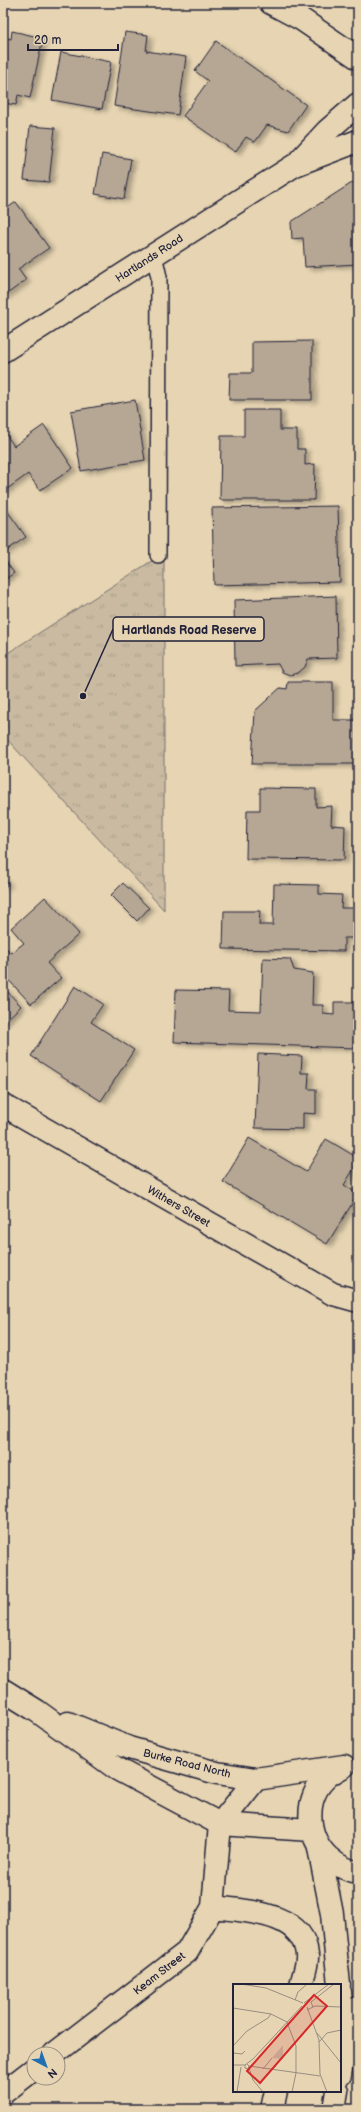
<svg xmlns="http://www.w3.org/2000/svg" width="361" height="2112" viewBox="0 0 361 2112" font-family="'Balsamiq Sans',sans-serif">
<defs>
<pattern id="park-tufts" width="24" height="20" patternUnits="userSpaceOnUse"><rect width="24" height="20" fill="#c9baa1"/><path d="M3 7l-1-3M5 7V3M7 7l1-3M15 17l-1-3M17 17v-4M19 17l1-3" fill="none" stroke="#aca08c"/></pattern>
<filter id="shadow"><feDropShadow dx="4.5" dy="2.5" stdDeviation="2" flood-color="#0004"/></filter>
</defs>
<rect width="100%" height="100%" fill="#e6d4b2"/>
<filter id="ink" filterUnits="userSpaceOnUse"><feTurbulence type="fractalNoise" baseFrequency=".025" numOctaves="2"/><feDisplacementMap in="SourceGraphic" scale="8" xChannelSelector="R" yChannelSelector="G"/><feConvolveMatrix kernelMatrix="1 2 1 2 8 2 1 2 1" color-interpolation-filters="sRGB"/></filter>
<g filter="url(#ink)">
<path fill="url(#park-tufts)" stroke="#766e6e" d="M164 553V910L3 735V656Z"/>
<path fill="#b6a794" stroke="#22223b" filter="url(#shadow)" d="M12 31 43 38 30 98 18 95 16 105 3 103V37L11 39Z
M125 32 148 35 146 51 186 57 178 115 114 106Z
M216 41 306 105 288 131 267 125 255 142 246 137 235 152 183 116 208 81 195 71Z
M61 52 111 62 102 109 52 100Z
M30 126 55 128 49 182 24 180Z
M102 154 131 159 124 199 95 194Z
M355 181 358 264 305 267 303 238 292 239 291 222Z
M16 202 49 248 18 269 26 280 3 297V211Z
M312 341V400H229L230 373H252V342Z
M135 400 145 460 81 471 71 411Z
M244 410H280V430H297V449H305V465L315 464 314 500H220L221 436H244Z
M44 425 73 468 40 490 28 474 3 492V430L14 446Z
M3 505 26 537 3 553Z
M338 506 340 582 214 585 212 508Z
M3 558 14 573 3 581Z
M336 596 337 658 308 659 305 667 298 673 290 675 282 672 278 664 235 666 234 600Z
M288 682H333V720H358V764H252L255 711 280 688 287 689Z
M260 788 316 789V807L332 806 331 825 345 826 344 860 246 859 247 810H260Z
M3 878 8 884 3 888Z
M123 883 149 908 137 921 111 895Z
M274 884 319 885V894L342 895 341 908H354V938H344V951L223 949 224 911H260L259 925H273Z
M45 897 79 934 47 963 61 978 31 1004 3 974V949L5 947 11 953 24 943 11 928Z
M263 958 290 959 294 970 313 973 312 1005H323V1014L334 1015V1002H358L356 1048 174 1042 176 990 229 991 228 1010 261 1011Z
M75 986 103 1004 91 1022 134 1050 101 1101 31 1056Z
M3 987 21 1006 3 1023Z
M258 1054 302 1056 301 1073H309L308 1089H316V1114L303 1113V1129L255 1128Z
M249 1138 306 1172 326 1139 358 1158V1162L344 1185 358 1194 327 1244 223 1182Z"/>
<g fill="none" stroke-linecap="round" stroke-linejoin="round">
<defs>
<path id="lane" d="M154 255 159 277 158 555"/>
<path id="street" d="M300 160 327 131 358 104
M3 351 295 165 358 141
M3 1105 333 1294 358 1301
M213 1907C245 1911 304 1912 307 1955 308 1964 303 1976 301 1985
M54 2054 187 1952 213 1907 220 1824 256 1779
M3 2093 34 2069
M272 2109 276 2091"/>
<path id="secondary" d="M271 3 301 19 358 58"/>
<path id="primary" d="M3 1690 37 1711 117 1769 220 1824 311 1830
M68 1723 129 1748 217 1773 256 1779 344 1766
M344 1766C339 1769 333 1772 328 1776 303 1797 306 1836 328 1857 337 1865 347 1871 358 1872
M319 1848 332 1914 339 1985
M340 1992 344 2037
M340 2075 345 2046 358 2008
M334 2109 337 2091"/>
</defs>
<use href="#lane" stroke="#22223b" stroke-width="18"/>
<use href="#street" stroke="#22223b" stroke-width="25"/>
<use href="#secondary" stroke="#22223b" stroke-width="25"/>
<use href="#primary" stroke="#22223b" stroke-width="25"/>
<use href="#lane" stroke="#e6d4b2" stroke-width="15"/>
<use href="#street" stroke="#e6d4b2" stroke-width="22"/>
<use href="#secondary" stroke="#e6d4b2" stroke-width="22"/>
<use href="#primary" stroke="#e6d4b2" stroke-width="22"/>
</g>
</g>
<g text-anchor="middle" stroke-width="3" stroke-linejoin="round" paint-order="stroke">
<g font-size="11" fill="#22223b" stroke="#e6d4b2">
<text transform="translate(149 258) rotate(-33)" y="4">Hartlands Road</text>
<text transform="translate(179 1206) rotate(30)" y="4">Withers Street</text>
<text transform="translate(187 1763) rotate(14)" y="4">Burke Road North</text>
<text transform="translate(159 1973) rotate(-38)" y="4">Keam Street</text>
</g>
</g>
<g transform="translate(233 1984)">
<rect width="108" height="108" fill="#e6d4b2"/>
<path d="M50 61V75L39 74Z" fill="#c9baa1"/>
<path fill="none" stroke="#988d82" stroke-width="1" d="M8 0 33 4 70 19M62 16 65 8 74 0M71 19 96 0M74 23 86 56 87 90 94 108M80 23 78 18 101 0M0 24 38 30 54 38 63 62V89L59 108M74 26 82 22 108 23M84 49 108 79M86 58 94 49 108 46M0 62 14 47 35 34 38 30M0 69 9 70 12 67M0 81H12L20 75 69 22M12 81V84L15 85 16 82 14 80M16 82 87 92M16 84 20 96 30 108M30 85 39 74M4 108 8 83"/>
<path fill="#d62828" fill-opacity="0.15" stroke="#d62828" stroke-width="2" d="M81 11 94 22 27 99 14 87Z"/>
<rect width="108" height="108" fill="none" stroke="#22223b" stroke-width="2"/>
</g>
<path fill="none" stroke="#22223b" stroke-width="1.5" d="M83 696L113 629"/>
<circle fill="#22223b" stroke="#e6d4b2" stroke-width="1.5" cx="83" cy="696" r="4"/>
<rect fill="#e6d4b2" stroke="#22223b" stroke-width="1.5" x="113" y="617" width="151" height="24" rx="4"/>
<g font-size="12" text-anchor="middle" font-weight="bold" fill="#22223b">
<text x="189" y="634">Hartlands Road Reserve</text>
</g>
<rect width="361" height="2112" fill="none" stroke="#e6d4b2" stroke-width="16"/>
<rect x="8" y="8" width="345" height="2096" fill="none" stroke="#22223b" stroke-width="1.5" filter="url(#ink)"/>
<g transform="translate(46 2066) rotate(139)"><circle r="19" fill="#e6d4b2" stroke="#988d82"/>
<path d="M0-3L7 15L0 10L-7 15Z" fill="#1f6fb2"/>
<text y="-6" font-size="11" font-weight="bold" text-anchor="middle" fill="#22223b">N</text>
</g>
<path d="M28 44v6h90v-6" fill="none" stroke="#22223b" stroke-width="2"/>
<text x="34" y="44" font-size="12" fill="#22223b" stroke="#e6d4b2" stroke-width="3" paint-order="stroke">20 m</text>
</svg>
